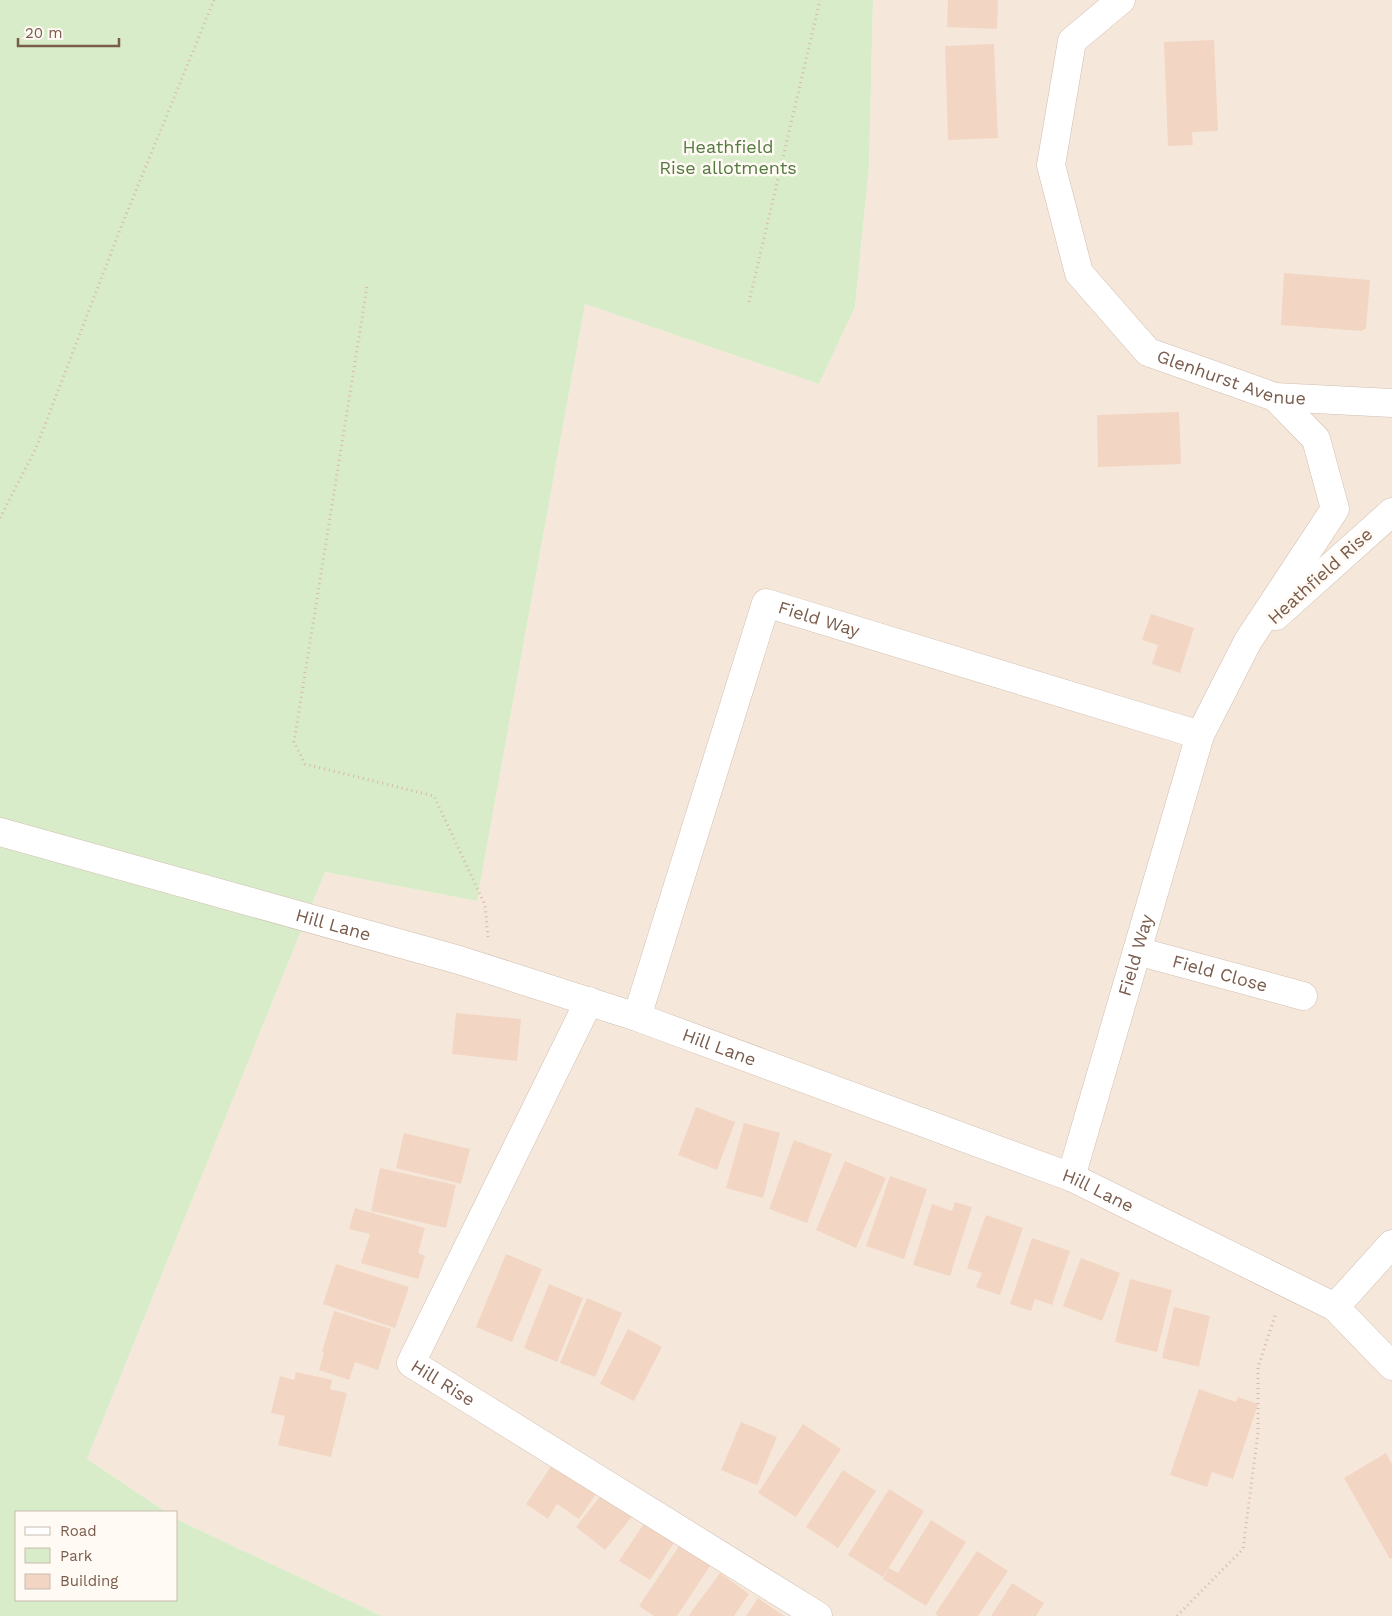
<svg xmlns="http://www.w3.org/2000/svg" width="1392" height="1616" viewBox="0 0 1392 1616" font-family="'Work Sans',sans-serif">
<rect width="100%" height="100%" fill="#fdf6ec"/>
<path fill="#f5e8da" d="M873 0H1392V1616H382L176 1519V1512H166L87 1459 325 872 477 901 585 304 819 384 855 307 869 167Z"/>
<path fill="#d8ecc9" d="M0 0H873L869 167 855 307 819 384 585 304 477 901 325 872 87 1459 166 1512H16V1600H176V1519L382 1616H0Z"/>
<path fill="#f3d5c3" d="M948 0H998L997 29 947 27Z
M1214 40 1218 131 1192 132 1193 145 1168 146 1164 42Z
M994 44 998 138 948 140 945 46Z
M1284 273 1370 280 1366 329H1363V331L1281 325Z
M1179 412 1181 464 1098 467 1097 415Z
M1151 614 1194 628 1180 673 1152 664 1158 645 1142 640Z
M456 1013 521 1019 517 1061 452 1054Z
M696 1107 735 1122 717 1170 678 1155Z
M744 1123 780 1133 763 1198 726 1188Z
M404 1133 470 1149 461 1184 396 1168Z
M794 1140 832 1154 807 1223 769 1209Z
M845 1161 886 1178 856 1248 816 1230Z
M380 1168 456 1185 446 1228 371 1211Z
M890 1176 927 1189 904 1259 866 1246Z
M955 1202 972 1207 950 1276 913 1265 932 1204 952 1211Z
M355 1208 425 1228 418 1253 425 1256 418 1279 361 1263 370 1234 349 1229Z
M986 1215 1023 1228 1000 1295 976 1287 982 1273 967 1268Z
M1032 1238 1070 1251 1052 1305 1035 1299 1031 1311 1010 1304Z
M506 1254 542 1269 512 1342 476 1327Z
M1081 1258 1120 1273 1102 1321 1063 1306Z
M336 1264 409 1287 395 1328 323 1304Z
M1130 1279 1172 1290 1157 1352 1115 1342Z
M549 1284 583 1298 557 1362 524 1348Z
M587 1298 622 1313 595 1377 560 1363Z
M1174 1307 1210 1316 1199 1367 1162 1358Z
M334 1311 391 1329 378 1370 355 1362 349 1380 319 1370 324 1353 322 1352Z
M628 1329 662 1347 634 1401 600 1384Z
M296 1372 332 1380 330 1389 347 1393 331 1457 278 1445 285 1416 271 1413 280 1376 294 1380Z
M1199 1389 1236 1402 1238 1397 1258 1404 1233 1479 1212 1472 1207 1487 1170 1475Z
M741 1422 777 1437 757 1485 721 1470Z
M803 1424 841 1449 796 1517 758 1493Z
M1386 1453 1392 1464V1558L1390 1559 1344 1478Z
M556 1459 600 1488 579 1519 557 1504 548 1519 526 1504Z
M843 1470 876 1491 838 1548 806 1527Z
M889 1489 924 1511 883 1577 848 1555Z
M605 1490 634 1514 605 1550 576 1527Z
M647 1519 677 1538 650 1580 619 1561Z
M931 1520 966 1542 926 1606 883 1579 889 1568 898 1573Z
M681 1543 712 1563 677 1616H654L639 1606Z
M977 1551 1008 1571 978 1616H938L935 1614Z
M720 1573 749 1594 734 1616H691L689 1615Z
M1012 1583 1044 1603 1036 1616H991Z
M758 1598 784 1616H746Z"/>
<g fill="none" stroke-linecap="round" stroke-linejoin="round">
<defs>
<g id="minor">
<path id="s1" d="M1121 0 1072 41 1051 165 1079 273 1148 352 1275 397 1392 403"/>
<path d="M1276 616 1392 512"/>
<path id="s2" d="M0 832 459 960 637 1017 1071 1177 1335 1307 1392 1366"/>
<path id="s3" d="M1137 951 1303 996"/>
<path id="s4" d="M589 1001 411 1363 818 1616"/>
<path id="s5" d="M637 1017 766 603 1200 735"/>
<path id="s6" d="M1071 1177 1200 735 1248 641 1335 509 1316 439 1275 397"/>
<path d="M1335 1307 1392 1244"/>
</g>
</defs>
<use href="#minor" stroke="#d1beb0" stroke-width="29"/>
<path stroke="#d9b8a5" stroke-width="3" stroke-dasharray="1 4" stroke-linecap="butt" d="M367 287 294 742 305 764 434 796 485 905 488 937
M749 302 820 0
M0 518 36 448 121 227 214 0
M1177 1616 1243 1549 1258 1433V1367L1276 1313"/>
<use href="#minor" stroke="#fff" stroke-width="28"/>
</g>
<g text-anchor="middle" stroke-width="5" stroke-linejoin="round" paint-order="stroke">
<g font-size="18" fill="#537a41" stroke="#fffaf3">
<text x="728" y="153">Heathfield<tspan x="728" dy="21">Rise allotments</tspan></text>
</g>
<g font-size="18" fill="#7a5c4d" stroke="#fffaf3">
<text dy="6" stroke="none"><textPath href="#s1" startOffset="494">Glenhurst Avenue</textPath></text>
<text transform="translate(1320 576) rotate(-42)" y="6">Heathfield Rise</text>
<text dy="6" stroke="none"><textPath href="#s5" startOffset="489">Field Way</textPath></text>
<text dy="6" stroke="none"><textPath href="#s2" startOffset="346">Hill Lane</textPath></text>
<text dy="6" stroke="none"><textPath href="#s6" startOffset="231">Field Way</textPath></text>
<text dy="6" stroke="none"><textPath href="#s3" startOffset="86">Field Close</textPath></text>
<text dy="6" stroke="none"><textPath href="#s2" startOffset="751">Hill Lane</textPath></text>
<text dy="6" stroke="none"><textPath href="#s2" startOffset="1156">Hill Lane</textPath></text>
<text dy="6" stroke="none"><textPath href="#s4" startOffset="441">Hill Rise</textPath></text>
</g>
</g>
<rect x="15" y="1511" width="162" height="90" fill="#fffaf3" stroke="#cabbb1"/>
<rect x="25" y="1527" width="25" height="8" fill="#ffffff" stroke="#cabbb1"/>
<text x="60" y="1536" font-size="15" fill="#7a5c4d">Road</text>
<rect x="25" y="1548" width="25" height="15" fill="#d8ecc9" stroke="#cabbb1"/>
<text x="60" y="1561" font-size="15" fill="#7a5c4d">Park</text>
<rect x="25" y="1574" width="25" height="15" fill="#f3d5c3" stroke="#cabbb1"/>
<text x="60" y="1586" font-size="15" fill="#7a5c4d">Building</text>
<path d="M18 38v8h101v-8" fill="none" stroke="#7a5c4d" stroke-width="2.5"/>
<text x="25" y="38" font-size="15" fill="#7a5c4d" stroke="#fffaf3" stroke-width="4" paint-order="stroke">20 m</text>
</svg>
